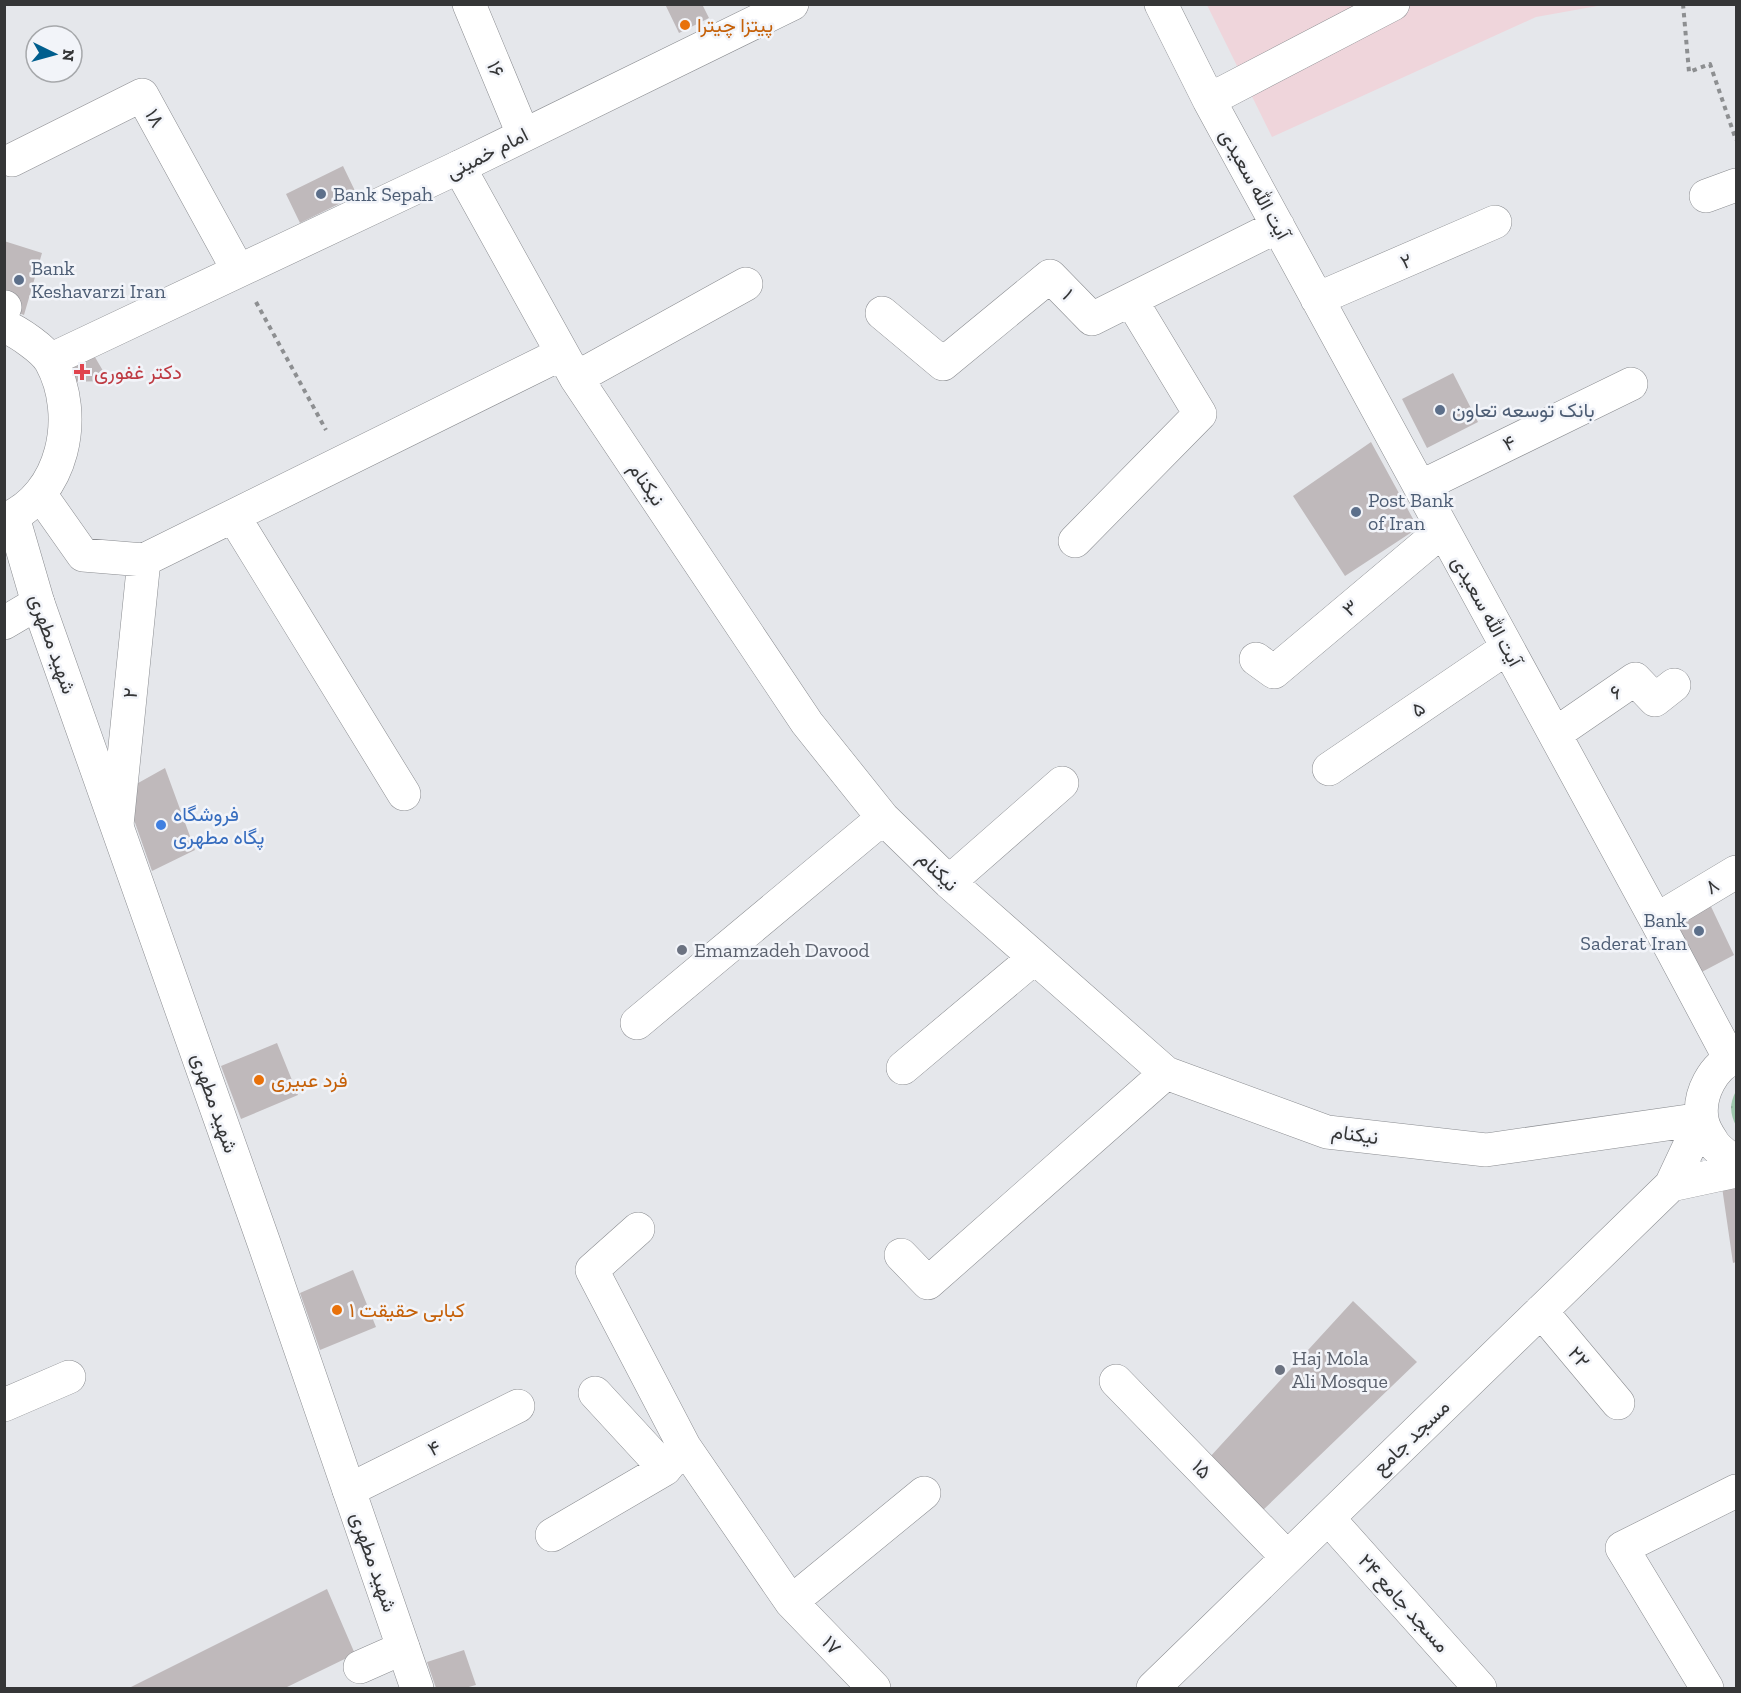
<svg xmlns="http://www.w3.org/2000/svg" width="1741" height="1693" viewBox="0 0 1741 1693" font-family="'Zilla Slab',Vazirmatn,serif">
<defs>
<pattern id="grass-dots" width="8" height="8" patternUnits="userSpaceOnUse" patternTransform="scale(1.5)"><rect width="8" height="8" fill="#a0c9ae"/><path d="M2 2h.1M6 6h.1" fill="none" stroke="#83a48e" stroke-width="1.8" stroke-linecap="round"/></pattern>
</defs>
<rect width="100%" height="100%" fill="#e5e7eb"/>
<path fill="#efd5db" d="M1207 5H1603L1536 17 1272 137Z"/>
<path fill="url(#grass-dots)" d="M1736 1091V1126C1730 1113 1729 1104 1736 1091Z"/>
<path fill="#bfb9bb" d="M665 4H702L709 18 679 33Z
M343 166 357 195 300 223 286 194Z
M4 241 42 253 24 315 4 307Z
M89 347 109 381 65 382 57 363Z
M1453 373 1478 422 1427 448 1402 399Z
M1371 442 1418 528 1345 576 1293 496Z
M165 768 195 850 152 871 127 800 131 787Z
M1705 894 1734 955 1698 974 1667 916Z
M277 1043 298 1095 241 1119 221 1066Z
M1736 1184V1262L1733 1263 1722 1187Z
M353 1270 376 1327 320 1350 300 1293Z
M1353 1301 1417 1362 1262 1511 1209 1458Z
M327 1589 355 1654 285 1688H129Z
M464 1650 476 1685 465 1688H436L427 1662Z"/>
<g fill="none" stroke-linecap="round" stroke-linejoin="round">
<defs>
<path id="minor" d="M469 4 523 134
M1161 4 1209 100 1656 920 1730 1059
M1209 100 1393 4
M12 160 142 95 238 270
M459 167 576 378 807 723 883 818 949 882 1166 1073 1327 1132 1486 1150 1702 1119
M1706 196 1736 185
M1317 299 1495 222
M4 309 5 307
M882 313 943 364 1050 276 1092 319 1278 226
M576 378 746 284
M1420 487 1631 384
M40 494 83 555 144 560 561 354
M234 517 404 794
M1075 541 1200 414 1131 300
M4 623 38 603
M1256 659 1274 672 1443 530
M1555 734 1635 679 1655 700 1674 685
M1329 769 1507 648
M117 825 144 560
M949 882 1062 783
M1656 920 1736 872
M637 1023 883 818
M1736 1057C1713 1065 1698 1095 1702 1119 1703 1126 1708 1135 1712 1141 1716 1149 1726 1155 1733 1161H1736
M903 1068 1034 958
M1671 1185 1736 1171
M638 1229 592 1270 684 1446 791 1602 874 1688
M901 1255 928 1283 1166 1073
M1541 1311 1618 1403
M1116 1381 1287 1557
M595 1393 665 1469
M4 1405 69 1377
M349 1490 518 1406
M1328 1518 1480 1688
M552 1535 665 1469 684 1446
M791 1602 924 1493
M360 1667 403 1648
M1153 1688 1671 1185 1702 1119
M1707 1688 1622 1548 1736 1491"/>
<path id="major" d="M4 326C18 332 44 349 51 362 80 415 64 496 4 520
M50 360 459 167 792 4
M13 517 38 603 264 1243 417 1688"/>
</defs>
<use href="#minor" stroke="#8a8c90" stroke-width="34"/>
<use href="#major" stroke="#8a8c90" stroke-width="34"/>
<path stroke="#8d8f91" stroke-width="4" stroke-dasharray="4.5 4.5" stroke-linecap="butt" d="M1683 4 1689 72 1710 64 1736 140
M256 302 326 430"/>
<use href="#minor" stroke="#fff" stroke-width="33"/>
<use href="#major" stroke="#fff" stroke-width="33"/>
</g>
<g fill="#e8710a" stroke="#f2f4f9" stroke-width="2">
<circle cx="685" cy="25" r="6"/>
<circle cx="259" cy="1080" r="6"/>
<circle cx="337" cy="1310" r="6"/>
</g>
<g fill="#5c6f8a" stroke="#f2f4f9" stroke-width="2">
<circle cx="321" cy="194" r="6"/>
<circle cx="19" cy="280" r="6"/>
<circle cx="1440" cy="410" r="6"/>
<circle cx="1356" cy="512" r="6"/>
<circle cx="1699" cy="931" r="6"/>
</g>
<path fill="#e0444e" stroke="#f2f4f9" stroke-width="2" d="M79 363h6v6h6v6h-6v6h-6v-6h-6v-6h6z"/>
<circle fill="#3f7fe0" stroke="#f2f4f9" stroke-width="2" cx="161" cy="825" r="6"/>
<g fill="#6b7280" stroke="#f2f4f9" stroke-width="2">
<circle cx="682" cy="950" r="6"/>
<circle cx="1280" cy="1370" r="6"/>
</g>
<g text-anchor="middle" stroke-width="5" stroke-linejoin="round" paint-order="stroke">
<g font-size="20" fill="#c56008" stroke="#f2f4f9" text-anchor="start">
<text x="697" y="32">پیتزا چیترا</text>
<text x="271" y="1087">فرد عبیری</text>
<text x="349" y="1317">کبابی حقیقت ۱</text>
</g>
<g font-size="20" fill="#353637" stroke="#f2f4f9">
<text transform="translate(496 69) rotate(68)" y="7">۱۶</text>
<text transform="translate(155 118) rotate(61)" y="7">۱۸</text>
<text transform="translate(487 153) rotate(-27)" y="7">امام خمینی</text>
<text transform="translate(1255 184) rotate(61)" y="7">آیت الله سعیدی</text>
<text transform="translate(1406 261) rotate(-23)" y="7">۲</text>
<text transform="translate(1068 294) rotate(47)" y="7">۱</text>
<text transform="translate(1509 443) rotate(-26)" y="7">۴</text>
<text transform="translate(647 484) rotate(56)" y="7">نیکنام</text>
<text transform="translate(1350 608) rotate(-40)" y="7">۳</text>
<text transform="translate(1487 611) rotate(61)" y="7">آیت الله سعیدی</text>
<text transform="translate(53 644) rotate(71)" y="7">شهید مطهری</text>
<text transform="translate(1616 692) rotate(-34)" y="7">۶</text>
<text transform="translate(130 693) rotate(-84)" y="7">۲</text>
<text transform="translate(1418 709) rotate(-34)" y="7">۵</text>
<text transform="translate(938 871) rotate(44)" y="7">نیکنام</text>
<text transform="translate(1712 886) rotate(-31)" y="7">۸</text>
<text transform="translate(215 1103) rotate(71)" y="7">شهید مطهری</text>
<text transform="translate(1355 1134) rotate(8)" y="7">نیکنام</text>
<text transform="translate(1579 1357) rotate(50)" y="7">۲۲</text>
<text transform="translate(1411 1437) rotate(-44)" y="7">مسجد جامع</text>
<text transform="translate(434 1448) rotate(-26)" y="7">۴</text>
<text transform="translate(1202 1469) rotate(46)" y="7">۱۵</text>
<text transform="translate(374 1562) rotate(71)" y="7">شهید مطهری</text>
<text transform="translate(1404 1603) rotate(48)" y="7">۲۴ مسجد جامع</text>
<text transform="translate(832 1645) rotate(46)" y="7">۱۷</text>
</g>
<g font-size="20" fill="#4e5e75" stroke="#f2f4f9" text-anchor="start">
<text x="333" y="201">Bank Sepah</text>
<text x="31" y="275">Bank<tspan x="31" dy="23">Keshavarzi Iran</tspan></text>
<text x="1452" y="417">بانک توسعه تعاون</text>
<text x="1368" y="507">Post Bank<tspan x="1368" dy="23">of Iran</tspan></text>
<text x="1687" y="927" text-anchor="end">Bank<tspan x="1687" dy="23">Saderat Iran</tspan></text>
</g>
<g font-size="20" fill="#be3a42" stroke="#f2f4f9" text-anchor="start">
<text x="94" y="379">دکتر غفوری</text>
</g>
<g font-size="20" fill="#366cbe" stroke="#f2f4f9" text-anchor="start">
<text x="173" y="821">فروشگاه<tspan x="173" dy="23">پگاه مطهری</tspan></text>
</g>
<g font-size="20" fill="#5b616d" stroke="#f2f4f9" text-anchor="start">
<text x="694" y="957">Emamzadeh Davood</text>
<text x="1292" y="1365">Haj Mola<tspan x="1292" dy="23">Ali Mosque</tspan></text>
</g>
</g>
<rect width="1741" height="1693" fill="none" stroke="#353637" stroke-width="12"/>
<g transform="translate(54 54) rotate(95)"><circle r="28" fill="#f2f4f9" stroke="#a6a8ab" stroke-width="1.5"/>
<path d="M0-4.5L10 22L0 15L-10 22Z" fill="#005e8e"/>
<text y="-9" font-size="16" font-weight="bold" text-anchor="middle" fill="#353637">N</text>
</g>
</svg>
